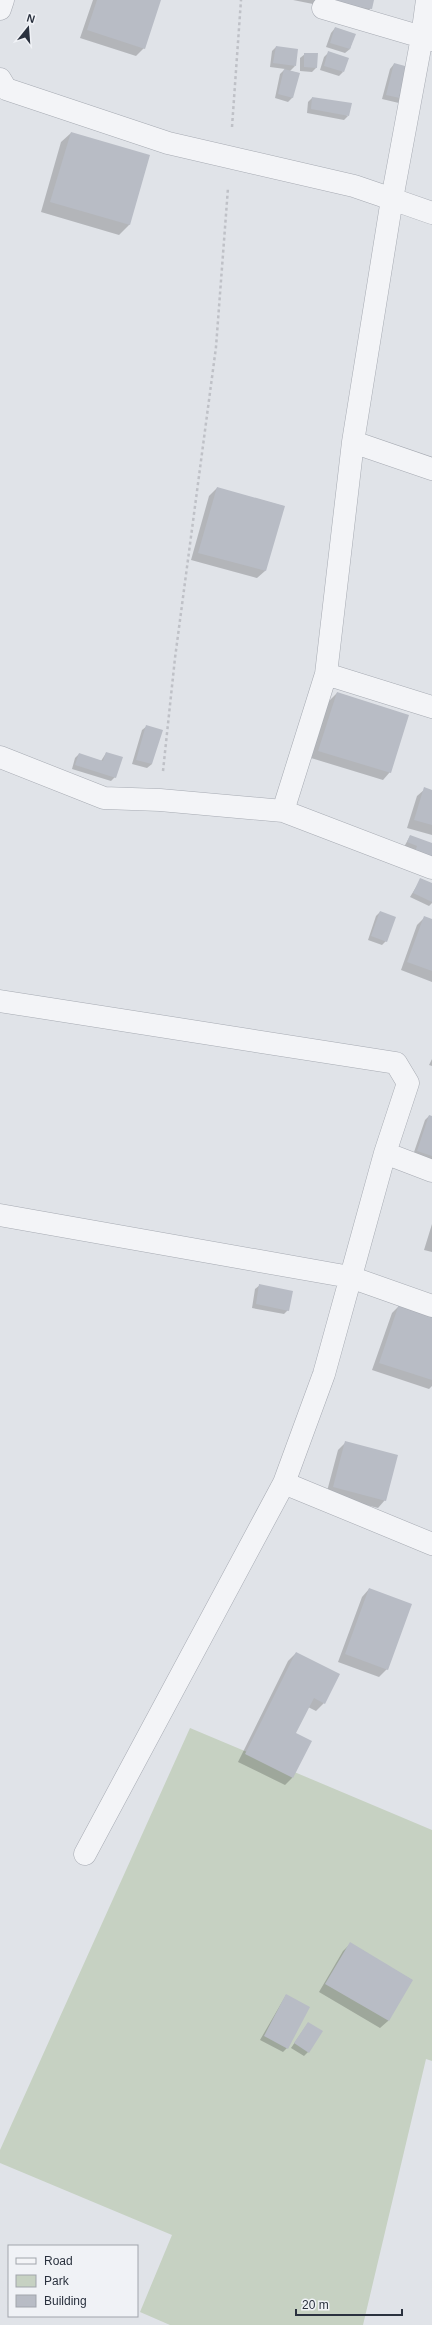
<svg xmlns="http://www.w3.org/2000/svg" width="432" height="2325" viewBox="0 0 432 2325" font-family="Helvetica,sans-serif">
<rect width="100%" height="100%" fill="#e0e3e8"/>
<path fill="#c6d1c2" d="M190 1728 432 1830V2061L426 2059 363 2325H170L140 2312 172 2235 0 2163V2150Z"/>
<path fill="#0003" d="M93 0H160L144 48 136 56 80 38Z
M293 0H322L318 5Z
M327 0H373L371 8 367 12Z
M335 28 354 35 350 49 345 53 326 47 331 33Z
M276 47 295 66 290 71 298 73 292 98 288 102 275 98 280 74 285 69 270 67 272 51Z
M329 52 343 72 339 76 320 70 324 57Z
M305 54 316 68 312 72 300 71V58Z
M394 64 403 104 382 99 390 69Z
M312 98 348 116 344 120 307 113 308 102Z
M71 133 149 156 129 225 119 235 41 212 61 142Z
M217 488 283 506 265 571 257 578 191 560 209 496Z
M337 693 390 772 383 780 311 758 329 701Z
M147 726 152 764 147 768 132 764 142 730Z
M106 753 115 777 111 781 72 769 75 758 79 754 101 761Z
M425 789 432 791V835L407 828 417 796Z
M410 836 432 844 412 856 404 847Z
M421 879 432 884V903L429 906 410 897Z
M380 912 386 941 382 945 368 940 376 916Z
M425 917 432 920V982L401 970 417 925Z
M432 1059V1066L429 1065Z
M429 1116 432 1117V1161L413 1155 425 1120Z
M432 1224V1252L424 1250Z
M260 1285 288 1310 284 1314 252 1308 255 1289Z
M400 1305 432 1316V1386L429 1389 372 1370 392 1313Z
M346 1442 385 1500 378 1508 326 1495 338 1450Z
M369 1589 387 1669 379 1677 338 1662 362 1597Z
M296 1653 339 1675 324 1703 316 1711 308 1707 294 1734 292 1778 285 1785 238 1762 288 1661Z
M350 1944 412 1980 388 2021 380 2028 319 1992 343 1951Z
M286 1995 287 2048 283 2052 260 2040Z
M308 2023V2052L304 2056 291 2048Z"/>
<path fill="#b8bcc5" d="M97 0H161L145 49 87 30Z
M330 0H374L372 9 329 3Z
M335 27 356 34 350 49 330 43Z
M276 46 298 49 296 66 273 63Z
M328 51 349 58 344 72 324 66Z
M304 53H318L317 68 304 67Z
M394 63 416 69 409 100 386 95Z
M284 69 300 73 293 98 278 94Z
M312 97 352 103 349 116 311 109Z
M71 132 150 155 130 225 50 202Z
M217 487 285 506 266 571 198 553Z
M337 692 409 715 391 773 318 751Z
M146 725 163 730 152 764 136 760Z
M106 752 123 757 116 778 75 765 79 753 103 761Z
M424 787 432 790V825L414 820Z
M410 835 432 843V858L415 852 417 846 407 842Z
M420 878 432 883V902L413 893Z
M380 911 396 917 387 942 371 936Z
M424 916 432 919V971L407 962Z
M429 1115 432 1116V1156L417 1151Z
M259 1284 293 1291 289 1311 256 1304Z
M399 1304 432 1315V1380L379 1363Z
M345 1441 398 1455 386 1501 333 1487Z
M369 1588 412 1604 388 1670 345 1654Z
M296 1652 340 1674 325 1704 314 1698 296 1733 312 1741 293 1778 245 1754Z
M350 1942 413 1980 389 2021 325 1984Z
M286 1994 310 2007 288 2049 264 2036Z
M308 2022 323 2031 309 2053 294 2043Z"/>
<g fill="none" stroke-linecap="round" stroke-linejoin="round">
<defs>
<path id="minor" d="M323 8 432 40
M0 9 3 0
M0 79 6 89 168 143 354 186 392 199 422 37 427 0
M432 213 392 199 353 442 326 674 283 811 432 868
M353 442 432 469
M326 674 432 707
M0 757 104 798 160 800 283 811
M0 1001 396 1063 408 1083 385 1153 324 1374 284 1483 432 1544
M385 1153 432 1171
M0 1215 350 1277 432 1306
M85 1854 284 1483"/>
</defs>
<use href="#minor" stroke="#a6aab2" stroke-width="23"/>
<path stroke="#bfc1c7" stroke-width="2.5" stroke-dasharray="3 3" stroke-linecap="butt" d="M232 127 241 0
M163 771 175 658 216 347 228 188"/>
<use href="#minor" stroke="#f3f4f7" stroke-width="22"/>
</g>
<rect x="8" y="2245" width="130" height="72" fill="#f0f2f6" stroke="#a1a5ac"/>
<rect x="16" y="2258" width="20" height="6" fill="#f3f4f7" stroke="#a1a5ac"/>
<text x="44" y="2265" font-size="12" fill="#2a313e">Road</text>
<rect x="16" y="2275" width="20" height="12" fill="#c6d1c2" stroke="#a1a5ac"/>
<text x="44" y="2285" font-size="12" fill="#2a313e">Park</text>
<rect x="16" y="2295" width="20" height="12" fill="#b8bcc5" stroke="#a1a5ac"/>
<text x="44" y="2305" font-size="12" fill="#2a313e">Building</text>
<g transform="translate(28 28) rotate(17)" stroke="#f0f2f6" stroke-width="3" paint-order="stroke">
<path d="M0-3L7 15L0 10L-7 15Z" fill="#2a313e"/>
<text y="-6" font-size="11" font-weight="bold" text-anchor="middle" fill="#2a313e">N</text>
</g>
<path d="M296 2309v6h106v-6" fill="none" stroke="#2a313e" stroke-width="2"/>
<text x="302" y="2309" font-size="12" fill="#2a313e" stroke="#f0f2f6" stroke-width="3" paint-order="stroke">20 m</text>
</svg>
